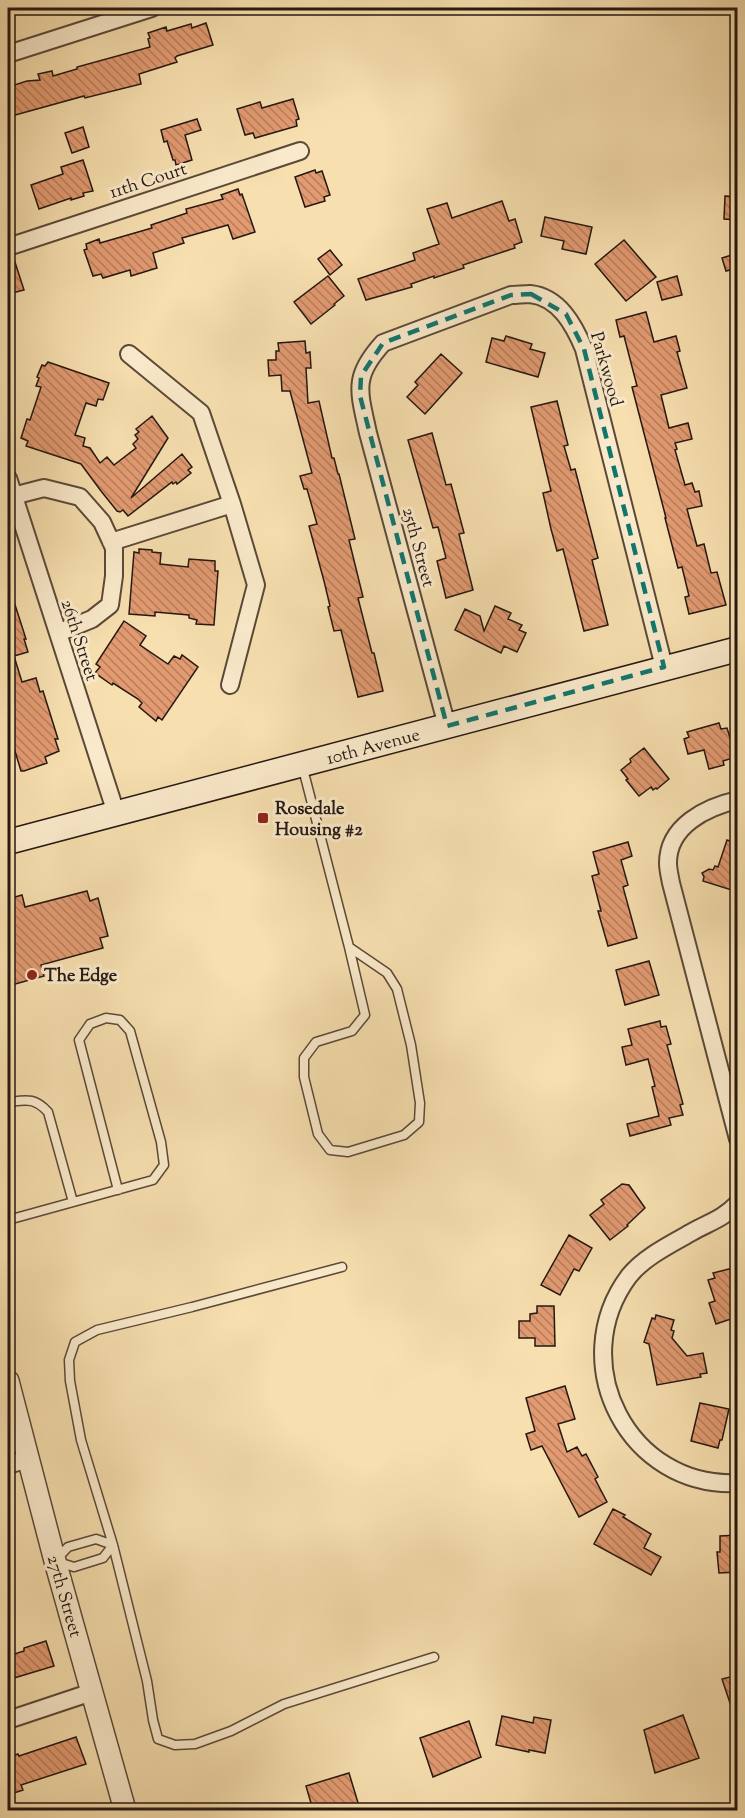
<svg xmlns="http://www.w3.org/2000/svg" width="745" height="1818" viewBox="0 0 745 1818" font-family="'Sorts Mill Goudy',serif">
<defs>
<pattern id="building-back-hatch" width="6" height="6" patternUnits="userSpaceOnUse" patternTransform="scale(1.5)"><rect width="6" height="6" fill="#e29a71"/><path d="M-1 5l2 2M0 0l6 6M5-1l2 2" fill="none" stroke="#b77d5b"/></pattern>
</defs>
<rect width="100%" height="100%" fill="#f7dfaf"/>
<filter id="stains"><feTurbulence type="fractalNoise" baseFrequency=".00333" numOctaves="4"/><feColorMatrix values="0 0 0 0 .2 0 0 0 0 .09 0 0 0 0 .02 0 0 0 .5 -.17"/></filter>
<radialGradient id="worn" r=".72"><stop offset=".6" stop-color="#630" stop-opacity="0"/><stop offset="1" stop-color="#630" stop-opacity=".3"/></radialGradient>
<path fill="url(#building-back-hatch)" stroke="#251711" stroke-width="1.5" d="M206 23 213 45 177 56 175 58 177 62 139 74 141 84 85 98 84 96 8 117V87L27 81 40 80 38 74 52 71 53 76 77 69V67L150 47 148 39 150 38 148 33 166 27 167 31 191 24 192 28Z
M293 99 299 119 296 120 297 126 255 138 253 133 245 135 237 109 260 102 262 108Z
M197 119 201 130 185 135 192 160 176 165 175 160H173L167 141 164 142 161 130Z
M83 127 89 147 72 153 65 133Z
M83 160 93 191 83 193 84 196 71 200V198L39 209 31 185 63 174 61 167Z
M315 170 316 173 322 171 330 195 324 197 325 201 305 207 295 177Z
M238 189 240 195 242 194 255 232 233 239 228 225 182 238 184 243 153 253 157 268 131 276 130 270 103 278 101 274 93 276 84 250 87 249 86 244 99 239 100 243 152 228 151 225 187 213 186 209 223 199 221 195Z
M725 196 738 197V220L724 219Z
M502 201 509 221 515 219 522 242 514 245 515 248 463 265 464 268 434 278V276L411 284 412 287 366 300 358 279 415 260 413 253 439 244 427 209 447 203 452 218Z
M545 217 592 227 586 254 562 249 564 241 541 236Z
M624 240 656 277 626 301 595 264Z
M330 250 342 265 330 275 318 259Z
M738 253V268L726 271 722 258Z
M13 256 24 290 8 294V257Z
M328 276 344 296 334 304 335 305 311 324 294 302Z
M677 276 682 295 662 300 657 282Z
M646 312 654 342 676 336 680 351 677 352 687 388 661 395 669 428 688 423 692 439 675 443 677 449 675 450 685 485 692 483 695 492 699 491 702 506 687 509 697 546 704 544 711 573 717 572 726 605 689 614 685 597 689 596 682 567 678 568 665 518H666L632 387 637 386 624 336 620 337 616 320Z
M506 336 532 344 530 349 545 353 538 377 486 362 492 338 504 341Z
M305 341 306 353 310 352 311 368H306L308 403 319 401 332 458H334L338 474H339L355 539 349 540 363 597 358 598 372 653H374L383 691 358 697 341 630 334 631 328 607 330 606 324 581 309 526 317 524 307 489H304L300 476 312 473 290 391H282L281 375 269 376 268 360H276V351H279L278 343Z
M441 354 462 373 425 414 407 397 418 385 415 382Z
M48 362 109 383 103 400 98 399 96 406 86 403 75 435 85 438 83 446 90 448 100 463 107 457 114 465 136 448 133 444 138 439 135 435 139 432 136 429 152 416 168 438 131 498 182 454 192 467 188 470 191 473 177 484 176 482 173 484 172 482 128 516 123 510 120 512 117 511 101 491 81 464 26 446 28 441 21 438 27 419 30 420 41 387 36 386 39 378 37 377 42 365 45 366Z
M557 401 568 445 564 446 571 470 575 469 598 558 592 560 608 625 584 631 563 549 557 551 551 529 543 493 551 491 531 407Z
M432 433 446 485 451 484 464 533 459 534 473 590 446 598 437 561 446 558 438 527 433 528 408 440Z
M139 549 152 550V552L161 553 160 564 188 567 189 559 215 561V571H218L214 625 196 624 197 620 189 618V615L155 612V616L129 614 134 552 139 553Z
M10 589 26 639H24L28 652 14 656 22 682 36 678 40 692 43 691 58 739H55L59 751 45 757 47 763 24 771H21L8 728V590Z
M495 606 511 613 508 619 522 625 519 630 526 633 517 652 504 646 501 653 455 630 465 609 480 616 484 631Z
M124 621 146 636 140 645 168 664 174 656 180 659 182 655 198 667 162 720 158 717 156 721 139 707 142 703 138 699 113 683 112 685 95 673 100 667 96 664Z
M719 723 721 729 727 728 736 757 723 761 724 765 709 769 704 750 688 754 684 739 689 737 687 732Z
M644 748 669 779 657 789 656 788 653 790 651 787 639 796 626 780 628 779 621 770 631 762 630 759Z
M727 840 738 844V892L703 881 704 877 702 873 709 869 713 870 715 866 718 867Z
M628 842 632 856 621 860 628 885 623 887 637 938 608 946 598 911H601L592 876 599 874 593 852Z
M87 891 90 901 98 898 108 936 100 938 103 948 41 965 44 976 8 986V899L22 895 25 907Z
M649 961 659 995 625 1005 616 970Z
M660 1021 661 1027 666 1026 671 1044 667 1045 683 1104 680 1105 683 1115 669 1118 671 1125 630 1136 627 1124 659 1116 652 1087 655 1086 648 1059 626 1065 622 1047 632 1045 628 1029Z
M622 1184 629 1185 645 1208 627 1225 628 1226 610 1240 590 1215 604 1204 601 1200Z
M569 1235 592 1248 579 1271 574 1269 560 1295 541 1285Z
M737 1267V1317L716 1324 709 1303 715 1301 708 1280 715 1278 713 1273Z
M537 1306H554L555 1346H535V1338H519V1321H530V1314L537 1313Z
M656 1315 674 1320 671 1330 674 1331 672 1338 687 1356 703 1353 707 1373 700 1374 701 1377 657 1385 649 1344 644 1342 652 1318 655 1319Z
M565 1386 575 1419 558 1424 567 1452 577 1447 582 1456 586 1454 598 1477 595 1479 607 1502 579 1517 542 1446 531 1450 526 1434 535 1431 526 1398Z
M700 1403 729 1409 722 1440H720L718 1448 691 1441Z
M613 1509 625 1515 623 1517 651 1534 644 1548 661 1557 651 1575 594 1544Z
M738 1535V1572L719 1573 717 1552H720V1536Z
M46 1641 54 1666 14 1678 8 1656 24 1651V1648Z
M738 1675V1717L735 1718 722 1679Z
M683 1715 699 1758 655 1773 644 1730Z
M502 1716 533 1723 534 1717 551 1720 545 1753 529 1750V1752L496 1745Z
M469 1721 481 1757 433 1777 420 1738Z
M76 1737 86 1764 21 1785 23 1790 8 1795V1752L10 1751 12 1756 18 1754 19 1756Z
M349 1773 359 1806 345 1810H313L306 1786Z"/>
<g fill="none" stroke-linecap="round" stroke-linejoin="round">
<defs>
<path id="service" d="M302 765 349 947
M349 947 387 973 397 989 411 1045 420 1103 419 1122 404 1135 348 1152 330 1150 318 1134 304 1077V1058L316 1042 352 1031 365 1015Z
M8 1102C26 1100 34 1097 48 1112L73 1202
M8 1220 153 1180 164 1165 161 1142 130 1031 120 1020 106 1018 90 1024 79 1040 118 1190
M342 1267 192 1307 97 1330 75 1342 69 1360 70 1381 81 1440 113 1545 147 1681 153 1720 158 1739 175 1745 195 1744 231 1731 284 1704 434 1657
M96 1539 113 1545 103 1558 74 1567 55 1561 68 1547Z"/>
<path id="minor" d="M8 54 152 8
M8 247 300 151
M129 354 201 413 232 504 256 585 230 685
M8 478 116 813
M13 496 44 488 80 497 102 522 114 548V576L110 605 92 619 58 633
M111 542 232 504
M447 726 368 433C359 391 352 377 383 343L511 295C517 295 524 294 530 294 559 297 574 325 584 349L664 667
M738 800C706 807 668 826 668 863 668 870 670 877 671 883L738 1139
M738 1203C724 1218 710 1222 692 1232 671 1244 644 1257 629 1276 564 1363 629 1489 738 1483
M8 1465 28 1459
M8 1720 92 1692"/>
<path id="tertiary" d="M8 1381 55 1561 125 1810"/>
<path id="secondary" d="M8 842 738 649"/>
</defs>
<use href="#service" stroke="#5a4938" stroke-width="11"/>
<use href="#minor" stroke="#5a4938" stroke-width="20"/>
<use href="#tertiary" stroke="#5a4938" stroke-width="24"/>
<use href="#secondary" stroke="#251711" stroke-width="27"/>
<use href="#service" stroke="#faeacb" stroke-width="8"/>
<use href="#minor" stroke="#faeacb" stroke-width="16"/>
<use href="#tertiary" stroke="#faeacb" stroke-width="21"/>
<use href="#secondary" stroke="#faeacb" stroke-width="24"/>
</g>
<path fill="none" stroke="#0f766e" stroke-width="4.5" stroke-dasharray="12 8" stroke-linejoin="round" d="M531 294 566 314 584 349 664 667 447 726 360 396 361 376 383 343 511 295Z"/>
<g fill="#8f2418" stroke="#faeacb" stroke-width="2">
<rect x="257" y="812" width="12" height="12" rx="3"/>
<circle cx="32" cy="975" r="6"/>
</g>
<g text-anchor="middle" stroke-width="6" stroke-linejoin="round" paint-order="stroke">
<g font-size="18" fill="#251711" stroke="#faeacb">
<text transform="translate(148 180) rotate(-18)" y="6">11th Court</text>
<text transform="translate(607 369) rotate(74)" y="6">Parkwood</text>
<text transform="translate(419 547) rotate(75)" y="6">25th Street</text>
<text transform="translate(80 640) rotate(72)" y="6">26th Street</text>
<text transform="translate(373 746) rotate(-15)" y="6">10th Avenue</text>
<text transform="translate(65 1596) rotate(74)" y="6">27th Street</text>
</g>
<g font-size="18" font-weight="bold" fill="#251711" stroke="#faeacb" text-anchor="start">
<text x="275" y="814">Rosedale<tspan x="275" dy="21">Housing #2</tspan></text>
<text x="44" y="981">The Edge</text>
</g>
</g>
<rect width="745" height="1818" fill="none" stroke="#f7dfaf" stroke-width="30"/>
<rect x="9" y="9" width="727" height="1800" fill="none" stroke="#251711" stroke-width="3"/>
<rect x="15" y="15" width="715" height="1788" fill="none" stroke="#251711" stroke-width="1.5"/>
<rect width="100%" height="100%" filter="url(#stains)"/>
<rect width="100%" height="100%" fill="url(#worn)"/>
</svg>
